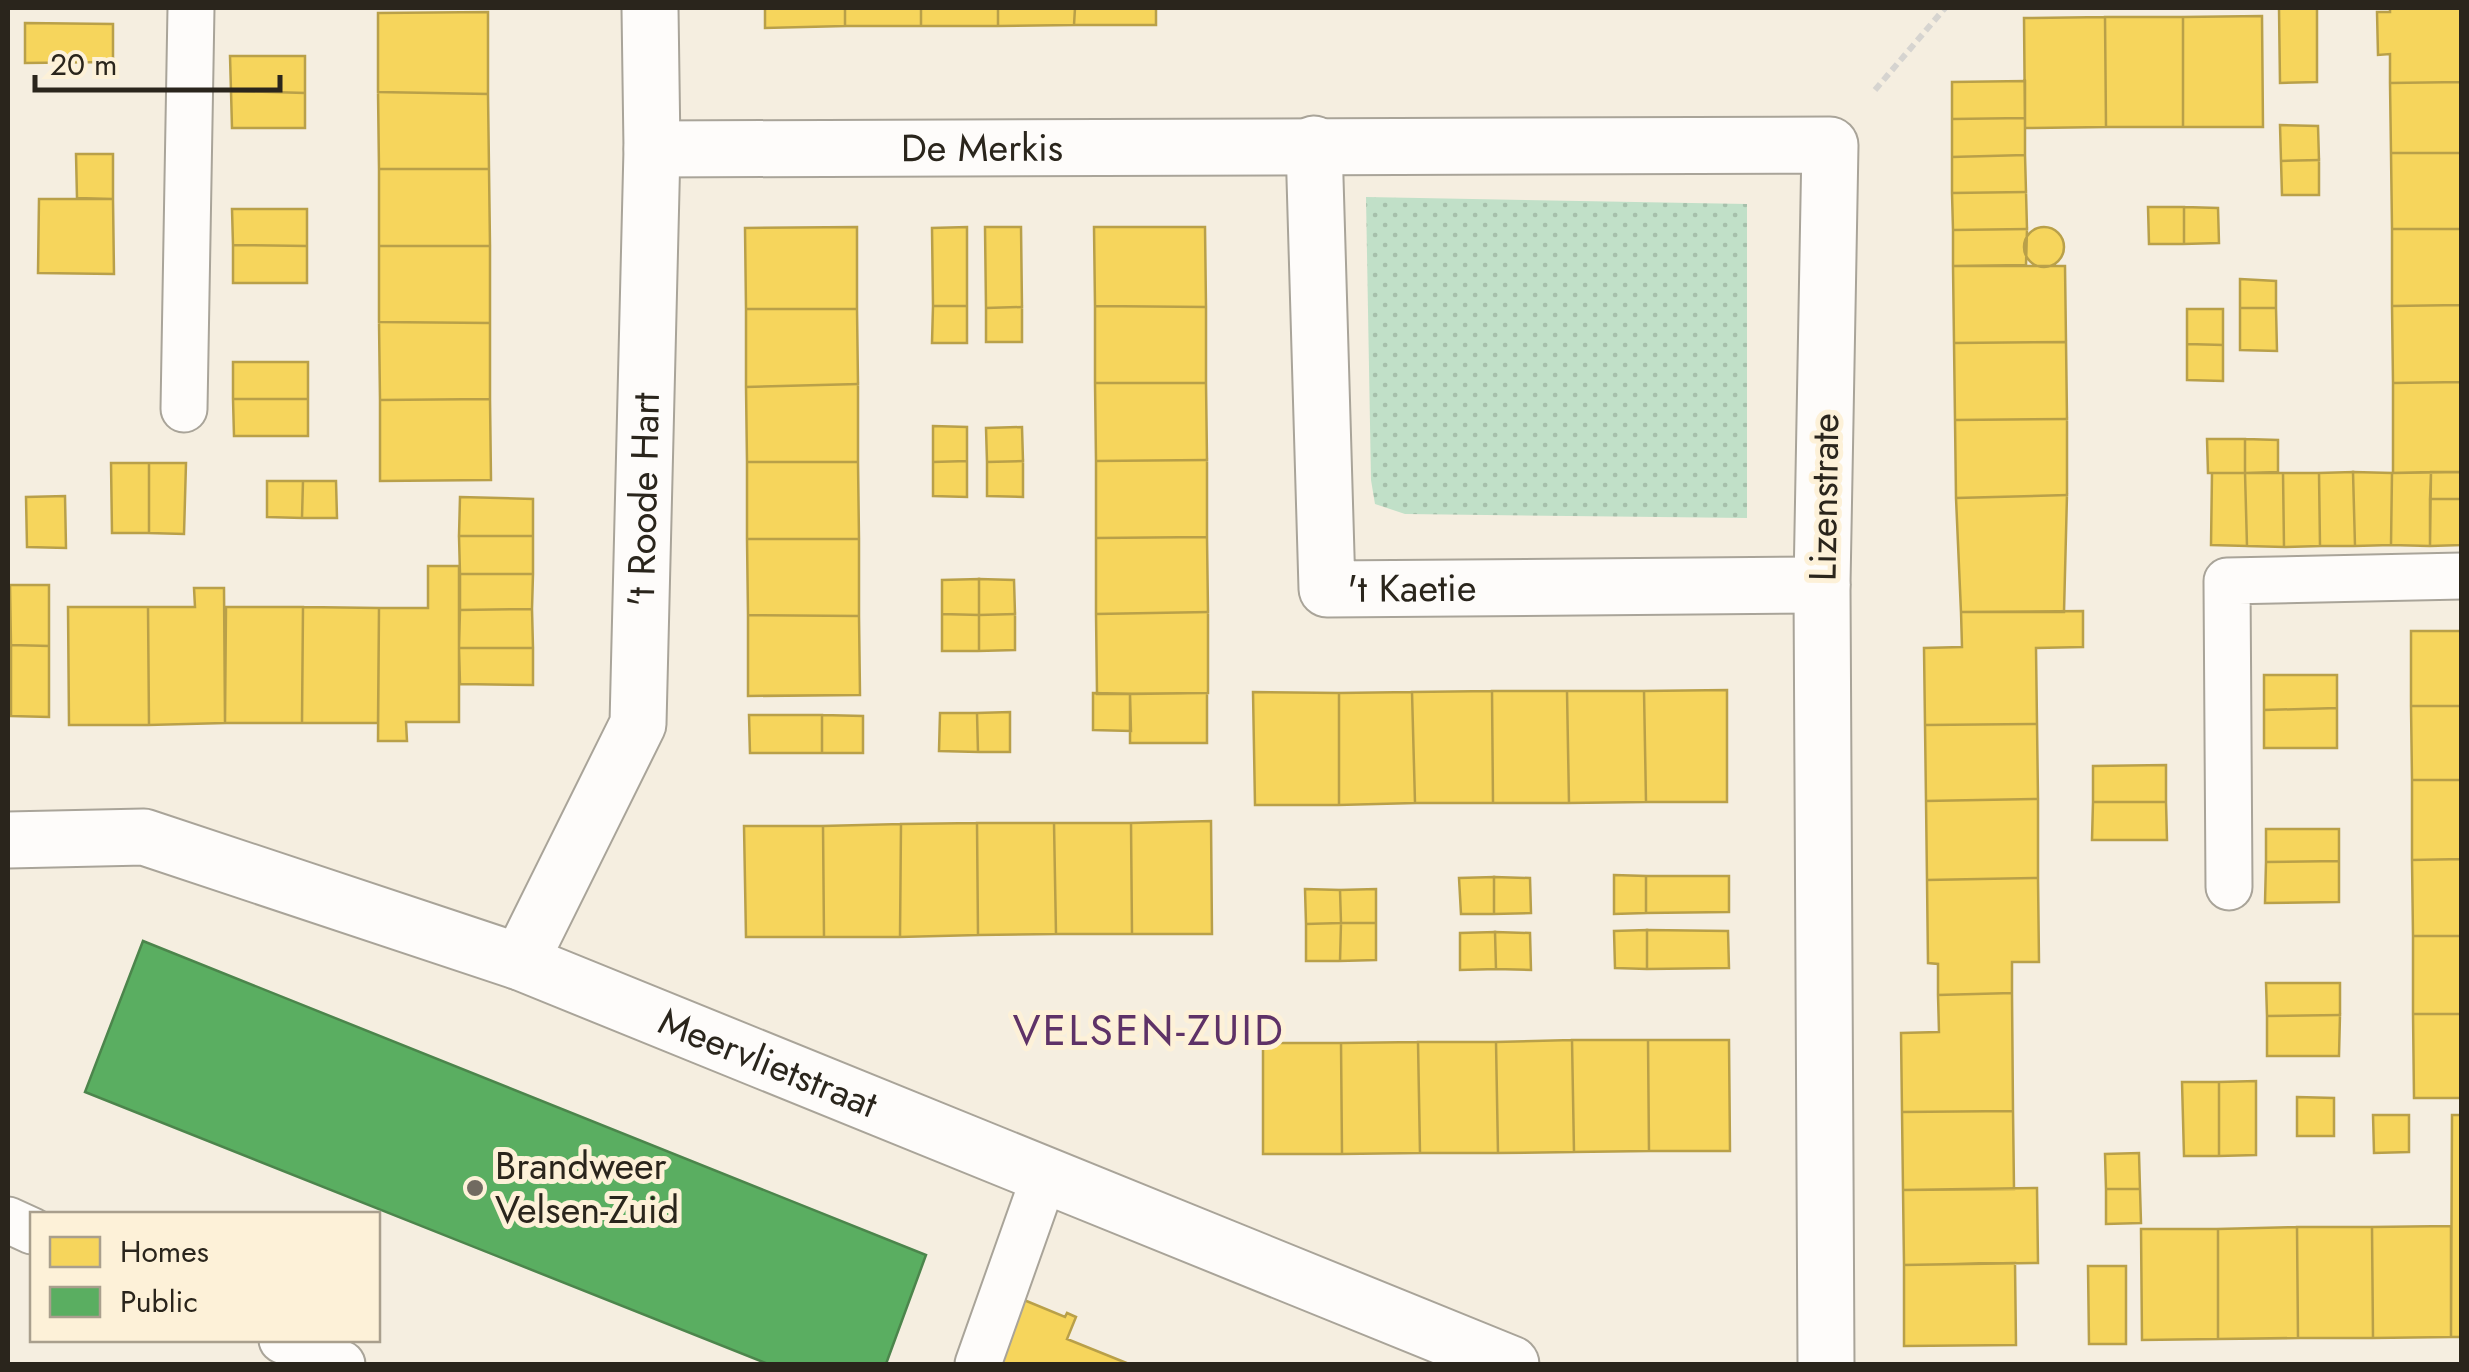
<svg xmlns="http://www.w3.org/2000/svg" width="2469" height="1372" viewBox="0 0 2469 1372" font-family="Jost,sans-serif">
<defs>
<pattern id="grass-dots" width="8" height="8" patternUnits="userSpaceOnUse" patternTransform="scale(2.5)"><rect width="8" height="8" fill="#c1e0c8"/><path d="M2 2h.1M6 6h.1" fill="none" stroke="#a6c0ab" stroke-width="1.8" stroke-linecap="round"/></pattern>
</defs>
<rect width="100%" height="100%" fill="#f5eee0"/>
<path fill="url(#grass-dots)" d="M1366 197 1747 204V518L1405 514 1375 504 1371 480Z"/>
<path fill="#f6d55c" stroke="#b9a049" stroke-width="2.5" d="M765 8H845V26L765 28Z
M845 8H921V26H845Z
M921 8H998V26H921Z
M998 8H1075L1074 25 998 26Z
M1075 8H1156V25H1074Z
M2279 8H2317V82L2280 83Z
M2390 8H2462V82L2390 83V54L2378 55 2377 12H2390Z
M488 12V94L378 92V13Z
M2262 16 2263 127H2183V17Z
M2105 17H2183V127H2106Z
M2105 17 2106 127 2025 128 2024 18Z
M25 23 113 24V62L25 63Z
M230 56H305V93L231 91Z
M2025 81V118L1952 119V82Z
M2462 82V153H2391L2390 83Z
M231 91 305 93V128H232Z
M378 92 488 94 489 169H379Z
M2025 118V155L1952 157V119Z
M2280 125 2318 126 2319 160 2281 161Z
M2391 153H2462V229H2392Z
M76 154H113V199L77 198Z
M2025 155 2026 192 1952 193V157Z
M2319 160V195H2282L2281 161Z
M379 169H489L490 246H379Z
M2026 192 2027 229 1953 230 1952 193Z
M39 199H113L114 274 38 273Z
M2148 207H2184V244H2149Z
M2184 207 2218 208 2219 243 2184 244Z
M232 209H307V246L233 245Z
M857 227V309H746L745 228Z
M967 227V306H933L932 228Z
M985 227H1021L1022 307 986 308Z
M1094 227H1205L1206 307 1095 306Z
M2024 247a20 20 0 1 1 40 0a20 20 0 1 1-40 0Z
M2027 229 2026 265 1953 266V230Z
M2392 229H2462V305L2392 306Z
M233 245 307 246V283H233Z
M379 246H490V323L379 322Z
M1953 266H2065L2066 342 1954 343Z
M2240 279 2276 281V308H2240Z
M2462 305V382L2393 383 2392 306Z
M933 306H967V343H932Z
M1095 306 1206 307V383H1095Z
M1022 307V342H986V308Z
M2240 308H2276L2277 351 2240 350Z
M746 309H857L858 384 746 387Z
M2187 309H2223V345L2187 344Z
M379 322 490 323V399L380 400Z
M2066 342 2067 419 1955 420 1954 343Z
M2187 344 2223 345V381L2187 380Z
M233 362H308V399H233Z
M2462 382V472L2393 473V383Z
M1095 383H1206L1207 460 1096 461Z
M858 384V462H747L746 387Z
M233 399H308V436H234Z
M490 399 491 480 380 481V400Z
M2067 419V495L1956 498 1955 420Z
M933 426 967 427V461L933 462Z
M1022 427 1023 461 987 462 986 428Z
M2207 439H2245V473H2208Z
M2245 439 2278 440V472L2245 473Z
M1207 460V537L1096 538V461Z
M967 461V497L933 496V462Z
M1023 461V497L987 496V462Z
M747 462H858L859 539H747Z
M111 463H149V533H112Z
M149 463H186L184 534 149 533Z
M2353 472 2355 546H2320L2319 473Z
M2353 472 2392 473 2391 545 2355 546Z
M2431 472H2462V499H2430Z
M2431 472 2430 546 2391 545 2392 473Z
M2212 473H2245L2247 546 2211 545Z
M2245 473H2283L2284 547 2247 546Z
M2283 473H2319L2320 546 2284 547Z
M267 481H303L302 518 267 517Z
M303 481H336L337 518H302Z
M2067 495 2064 612H1961L1956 498Z
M65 496 66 548 27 547 26 497Z
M460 497 533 499V536H459Z
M2430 499H2462V545L2430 546Z
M459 536H533V574H460Z
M1207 537 1208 612 1096 614V538Z
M747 539H859V616L748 615Z
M428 566H459V722H406L407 741H378L379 608H428Z
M460 574H533L532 609 460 610Z
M979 579 1014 580 1015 614 979 615Z
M979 579V615L942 614V580Z
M10 585H49V646L11 645Z
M194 588H224L225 723 149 725 148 607H195Z
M68 607H148L149 725H69Z
M226 607H303L302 723H225Z
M303 607 379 608 378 723H302Z
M532 609 533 648H459L460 610Z
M2083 611V647L2036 648 2037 724 1925 725 1924 648 1962 647 1961 612Z
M1208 612V693L1097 694 1096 614Z
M942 614 979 615V651H942Z
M1015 614V650L979 651V615Z
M748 615 859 616 860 695 748 696Z
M2411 631H2462V706H2411Z
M11 645 49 646V717L11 716Z
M459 648H533V685L460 684Z
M2264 675H2337V708L2264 710Z
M1727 690V802H1646L1644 691Z
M1492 691H1567L1569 803H1493Z
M1492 691 1493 803H1415L1412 692Z
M1567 691H1644L1646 802 1569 803Z
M1253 692 1339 693V805H1255Z
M1412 692 1415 803 1339 805V693Z
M1093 693 1130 694 1131 731 1093 730Z
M1207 693V743H1130V694Z
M2411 706H2462V780H2412Z
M2337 708V748H2264V710Z
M1010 712V752H978L977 713Z
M940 713H977L978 752 939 751Z
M749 715H822V753H750Z
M822 715 863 716V753H822Z
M2037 724 2038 799 1926 801 1925 725Z
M2166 765V802H2093V766Z
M2412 780H2462V859L2412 860Z
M2038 799V878L1927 880 1926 801Z
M2093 802H2166L2167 840H2092Z
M1211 821 1212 934H1132L1131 823Z
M977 823H1054L1056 934 978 935Z
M977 823 978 935 900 937 901 824Z
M1054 823H1131L1132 934H1056Z
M901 824 900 937H824L823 826Z
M744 826H823L824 937H746Z
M2266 829H2339V861L2266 862Z
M2462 859V936H2413L2412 860Z
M2339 861V902L2265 903 2266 862Z
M1614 875 1646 876V913L1614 914Z
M1646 876H1729V912L1646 913Z
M1494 877V914H1461L1459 878Z
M1494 877 1530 878 1531 913 1494 914Z
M2038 878 2039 962H2012V993L1938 995V964L1928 963 1927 880Z
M1305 889 1340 890 1341 923 1306 924Z
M1376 889V923H1341L1340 890Z
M1341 923H1376V960L1340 961Z
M1341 923 1340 961H1306V924Z
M1647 930 1728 931 1729 968 1647 969Z
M1647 930V969L1615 968 1614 931Z
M1495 932 1496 969 1460 970V933Z
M1495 932 1530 933 1531 970 1496 969Z
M2413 936H2462V1014H2413Z
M2266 983H2340V1015L2267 1016Z
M2012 993 2013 1111 1902 1112 1901 1033 1939 1032 1938 995Z
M2413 1014H2462V1098H2414Z
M2340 1015 2339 1056H2267V1016Z
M1572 1040 1574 1152 1498 1153 1496 1042Z
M1572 1040H1648L1649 1151 1574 1152Z
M1648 1040H1729L1730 1151H1649Z
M1418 1042H1496L1498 1153H1420Z
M1418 1042 1420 1153 1342 1154 1341 1043Z
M1263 1043H1341L1342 1154H1263Z
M2256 1081V1155L2219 1156V1082Z
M2182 1082H2219V1156H2184Z
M2297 1097 2334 1098V1136H2297Z
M2013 1111 2014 1189 1903 1190 1902 1112Z
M2373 1115H2409V1152L2374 1153Z
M2452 1115H2462V1337H2451Z
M2139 1153 2140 1189H2106L2105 1154Z
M2037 1188 2038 1263 1904 1265 1903 1190Z
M2106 1189H2140L2141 1223 2106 1224Z
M2451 1226V1337L2373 1338 2372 1227Z
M2297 1227H2372L2373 1338H2298Z
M2297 1227 2298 1338 2218 1339V1229Z
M2141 1229H2218V1339L2142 1340Z
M2015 1263 2016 1345 1904 1346V1265Z
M2088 1266H2126V1344H2089Z
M1024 1300 1065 1317 1067 1313 1076 1317 1067 1339 1129 1364H986Z"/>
<path fill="#5aae61" stroke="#4c854c" stroke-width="2.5" d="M143 941 926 1255 886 1364H768L85 1092Z"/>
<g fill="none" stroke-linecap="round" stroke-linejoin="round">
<defs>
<path id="service" d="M184 409 191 8
M2229 887 2227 581 2462 576
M8 1220 32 1231
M282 1340 342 1364
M978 1364 1045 1175"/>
<g id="minor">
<path id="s1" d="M1314 144 1327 589 1822 585"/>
<path id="s2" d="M652 149 1830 145 1822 585 1826 1364"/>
<path id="s3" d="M8 840 144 837 520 962 1511 1364"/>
<path id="s4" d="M520 962 638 724 652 149 650 8"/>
</g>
</defs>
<use href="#service" stroke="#a9a499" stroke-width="49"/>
<use href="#minor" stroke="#a9a499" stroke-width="59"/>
<path stroke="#d6d4d0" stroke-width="6" stroke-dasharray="8 5" stroke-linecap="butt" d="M1875 90 1945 8"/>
<use href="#service" stroke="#fefcfa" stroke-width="45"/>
<use href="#minor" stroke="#fefcfa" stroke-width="55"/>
</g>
<circle fill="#716b61" stroke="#fdf1d8" stroke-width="4" cx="475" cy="1188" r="10"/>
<g text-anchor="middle" stroke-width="10" stroke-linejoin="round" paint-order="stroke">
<g font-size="38" fill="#2a251c" stroke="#fdf1d8">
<text dy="13" stroke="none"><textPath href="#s2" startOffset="330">De Merkis</textPath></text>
<text transform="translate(1824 497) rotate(-89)" y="13">Lizenstrate</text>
<text dy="13" stroke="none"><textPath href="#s4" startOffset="490">'t Roode Hart</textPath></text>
<text dy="13" stroke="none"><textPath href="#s1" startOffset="530">'t Kaetie</textPath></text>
<text dy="13" stroke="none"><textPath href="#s3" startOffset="800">Meervlietstraat</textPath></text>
</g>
<g font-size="38" fill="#2a251c" stroke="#fdf1d8" text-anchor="start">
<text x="495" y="1179">Brandweer<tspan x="495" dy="44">Velsen-Zuid</tspan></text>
</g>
<g font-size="42" letter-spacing="2.5" fill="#5e3267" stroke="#fdf1d8">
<text x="1149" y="1045">VELSEN-ZUID</text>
</g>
</g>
<rect width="2469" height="1372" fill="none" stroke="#2a251c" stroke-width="20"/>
<rect x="30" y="1212" width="350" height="130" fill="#fdf1d8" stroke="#a99f8d" stroke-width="2.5"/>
<rect x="50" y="1237" width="50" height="30" fill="#f6d55c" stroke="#a99f8d" stroke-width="2.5"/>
<text x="120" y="1262" font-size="30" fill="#2a251c">Homes</text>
<rect x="50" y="1287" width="50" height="30" fill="#5aae61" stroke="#a99f8d" stroke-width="2.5"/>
<text x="120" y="1312" font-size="30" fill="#2a251c">Public</text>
<path d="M35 75v15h245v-15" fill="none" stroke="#2a251c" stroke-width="5"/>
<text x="50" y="75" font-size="30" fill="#2a251c" stroke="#fdf1d8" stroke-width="8" paint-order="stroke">20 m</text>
</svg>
